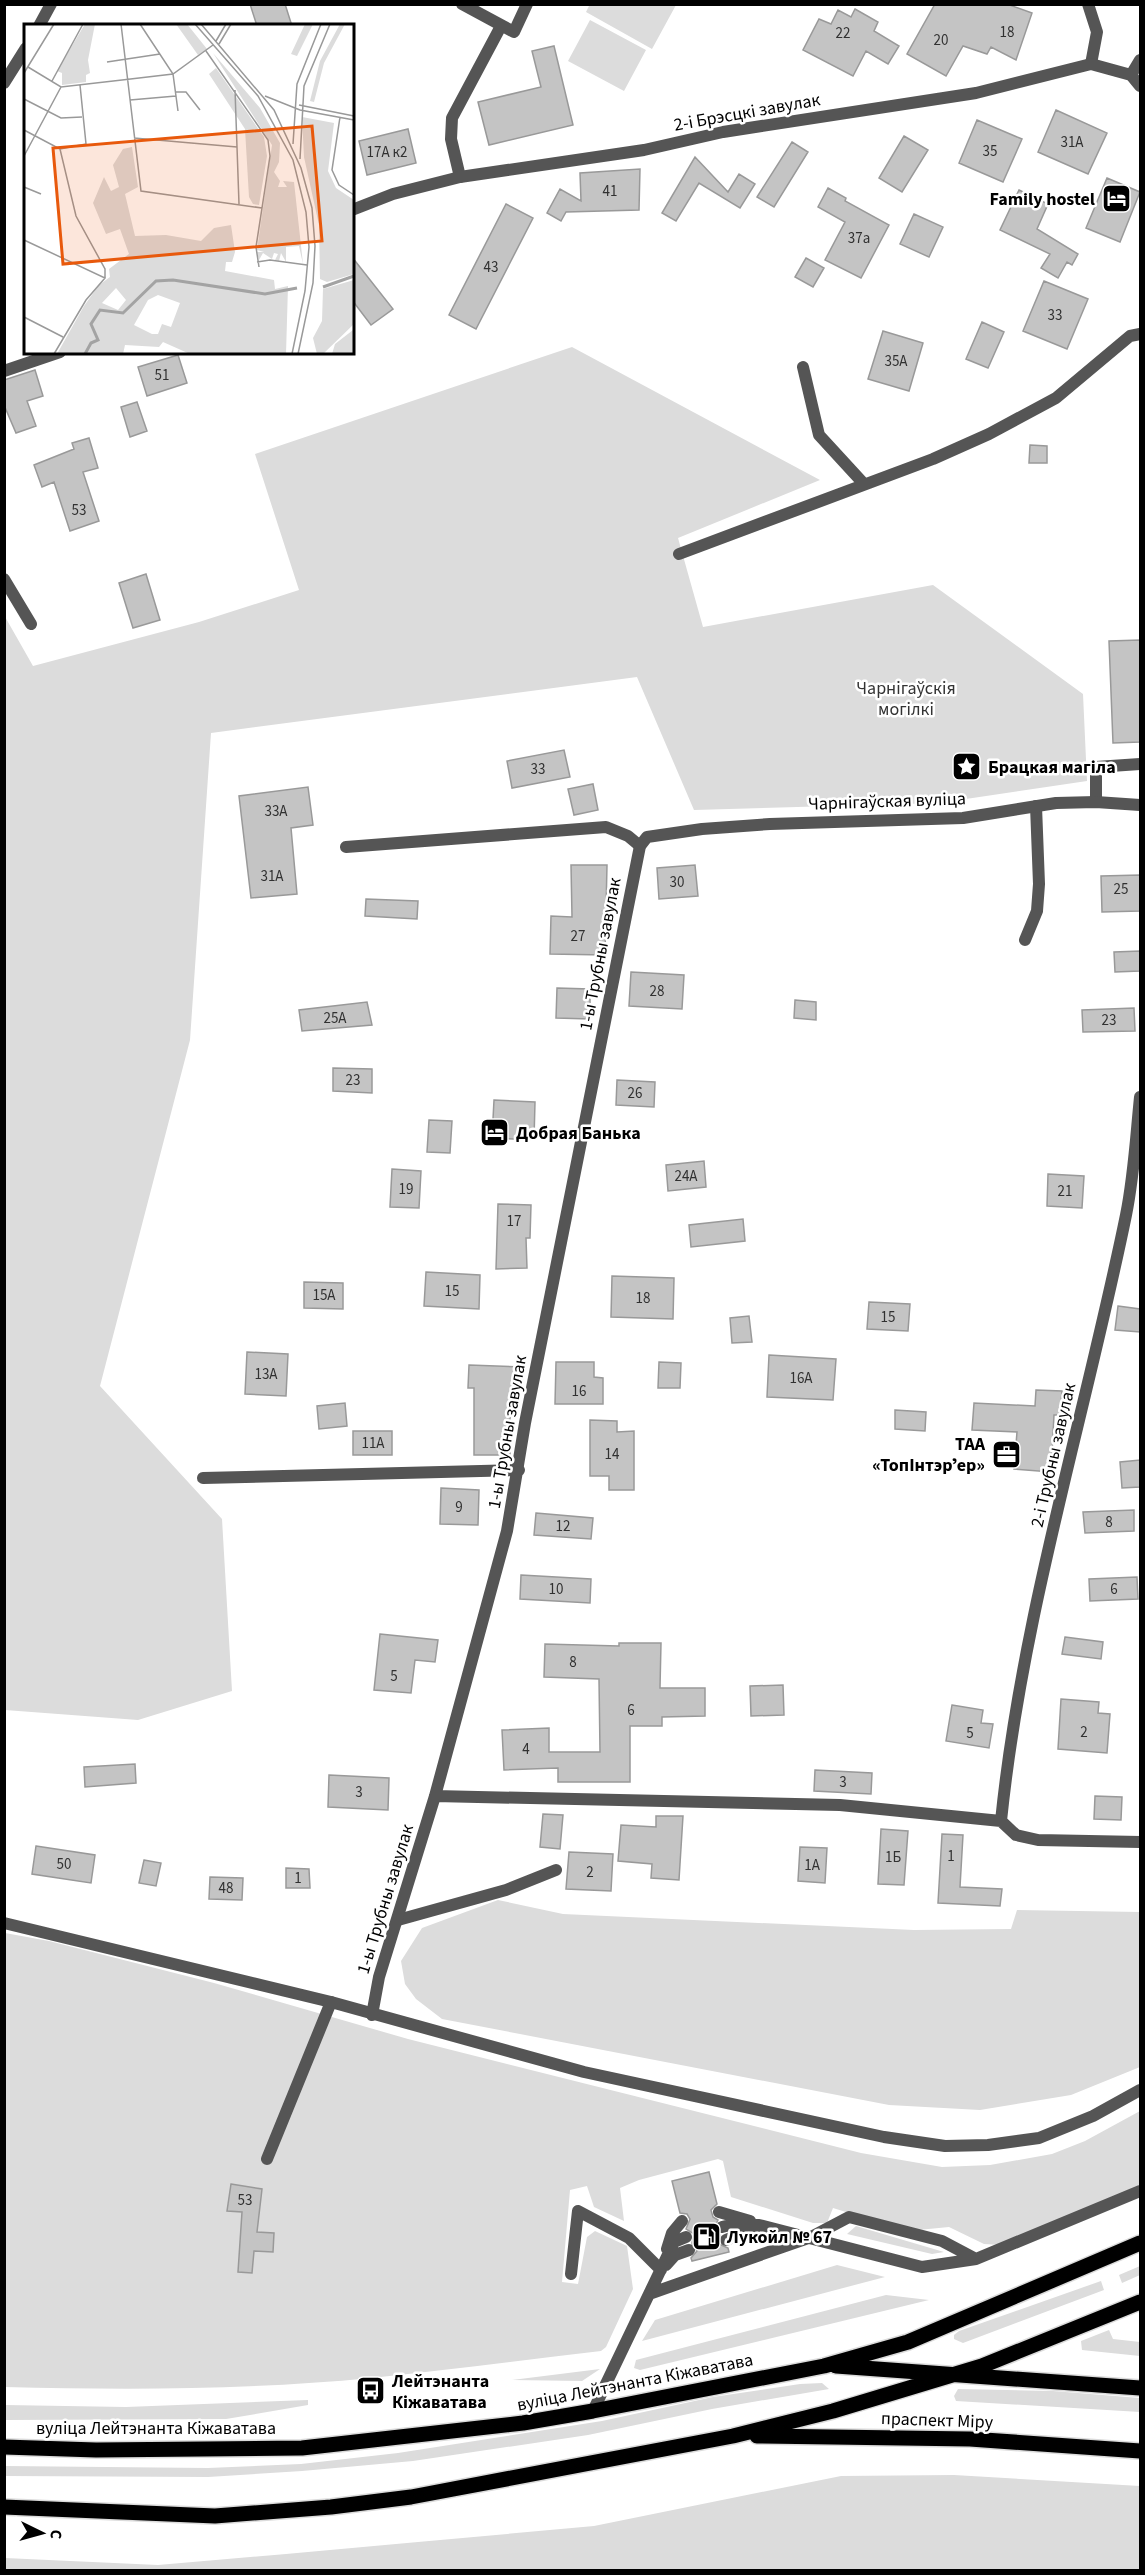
<svg xmlns="http://www.w3.org/2000/svg" width="1145" height="2575" viewBox="0 0 1145 2575" font-family="'Source Sans 3',sans-serif">
<rect width="100%" height="100%" fill="#fff"/>
<path fill="#dcdcdc" d="M590 4H676V5L652 49 586 12Z
M590 20 646 50 624 91 568 61Z
M572 347 820 480 678 538 703 627 933 585 1083 694 1087 781 939 803 694 810 637 677 211 733 190 1040 100 1386 222 1519 232 1691 138 1720 5 1710 4 615 33 666 199 622 299 590 255 454Z
M498 1900 563 1914 914 1930 1011 1929 1017 1910 1140 1912V2067L1071 2095 980 2110 889 2105 442 2019 416 1999 405 1984 401 1961 422 1928Z
M5 1933 49 1941 214 1983 408 2039 861 2153 942 2167 990 2165 1052 2154 1085 2141 1140 2111V2187L1001 2245 984 2244 949 2227 918 2230 878 2222 833 2208 827 2223H813L731 2197 723 2161 718 2159 639 2180 620 2188 624 2221 594 2207 587 2186 570 2190 562 2282 578 2284 587 2237 595 2231 627 2246 633 2289 606 2347 601 2351C525 2360 448 2370 371 2378 249 2390 127 2390 5 2387Z
M856 2226 944 2252 932 2254 847 2234Z
M837 2265 885 2277 642 2341 655 2320Z
M1140 2266V2275L1122 2283 1119 2275Z
M1101 2281 1104 2290 963 2343 954 2339V2335L959 2331Z
M886 2295 929 2300 640 2370 634 2368 636 2360Z
M1109 2330 1113 2339 1140 2342V2356L1082 2350 1081 2341Z
M600 2369 582 2381 512 2380Z
M822 2383 829 2389 712 2409 588 2435 413 2461 302 2471 208 2477 5 2476V2466L208 2468 301 2464 398 2453 602 2421 713 2397 800 2384Z
M958 2389 1053 2391 1140 2398V2412L956 2401 954 2396Z
M308 2400V2405L226 2419 5 2420V2405L126 2407Z
M954 2475 1140 2486V2570H5V2558L158 2565 286 2554 594 2526 841 2476Z"/>
<path fill="#c4c4c4" stroke="#999" stroke-width="1.5" d="M250 4H285L292 26H257Z
M935 4H1007L1032 13 1016 60 991 47 987 54 963 46 946 76 907 54Z
M855 9 878 22 874 31 899 46 888 64 866 51 853 76 803 50 819 19 831 24 838 10 851 17Z
M554 46 573 125 489 145 478 102 541 87 532 51Z
M1056 110 1107 133 1088 174 1038 152Z
M977 120 1022 139 1003 182 959 163Z
M408 129 416 163 367 175 359 141Z
M904 136 928 150 902 192 879 178Z
M792 142 808 152 774 207 757 197Z
M695 157 728 192 739 174 755 184 740 208 699 183 676 221 662 213Z
M640 169 639 210 566 212 561 221 547 213 560 189 581 201 580 173Z
M1107 178 1140 192 1120 242 1086 228Z
M828 188 846 198 845 201 889 225 861 278 825 260 845 222 818 207Z
M1019 190 1048 204 1037 229 1078 254 1072 265 1067 262 1058 278 1041 268 1050 254 1000 230Z
M506 204 533 218 476 329 449 315Z
M914 214 943 227 929 257 900 244Z
M352 257 393 309 371 325 352 300Z
M806 258 824 268 813 287 795 277Z
M1044 281 1088 299 1067 349 1023 331Z
M982 322 1004 332 988 368 966 359Z
M883 331 923 343 909 391 868 379Z
M178 355 187 383 147 396 138 367Z
M35 370 43 396 27 401 36 426 16 433 4 405V380Z
M137 402 147 431 130 437 121 407Z
M89 438 98 468 83 472 99 521 70 531 54 482 42 487 34 465 74 449 72 443Z
M1030 445 1047 446V463H1029Z
M146 574 160 620 133 628 119 583Z
M1140 640V742L1113 743 1109 641Z
M564 750 570 777 512 788 507 761Z
M593 784 598 810 574 815 568 789Z
M308 787 313 825 291 828 297 894 251 898 239 796Z
M571 865H607L605 955 550 954 551 916 572 917Z
M695 865 698 896 659 899 657 868Z
M1140 875V911L1102 912 1101 876Z
M366 899 418 901 417 919 365 916Z
M1140 951V971L1115 972 1114 952Z
M631 972 684 975 682 1009 629 1006Z
M557 988 590 989V1019L556 1018Z
M795 1000 816 1002V1020L794 1018Z
M367 1002 372 1025 302 1031 299 1010Z
M1134 1008 1135 1031 1083 1032 1082 1010Z
M333 1068 372 1069V1093L333 1091Z
M617 1080 655 1082 654 1107 616 1105Z
M494 1100 535 1102 534 1140 492 1138Z
M429 1120 452 1121 450 1153 427 1152Z
M704 1161 706 1187 668 1191 666 1165Z
M392 1169 421 1171 419 1208 390 1207Z
M1048 1174 1084 1176 1082 1208 1047 1206Z
M498 1204 531 1205 530 1238H526L527 1268 496 1269Z
M743 1219 745 1241 691 1247 689 1225Z
M426 1272 480 1275 479 1309 424 1306Z
M612 1276 674 1278 673 1319 611 1317Z
M304 1282 343 1283V1309L304 1308Z
M869 1302 910 1304 908 1331 867 1329Z
M1118 1306 1140 1309V1332L1115 1330Z
M749 1316 752 1342 732 1343 730 1318Z
M247 1352 288 1354 286 1396 245 1394Z
M769 1355 836 1359 833 1400 767 1397Z
M556 1362H594V1377L603 1378V1404H555Z
M659 1362 681 1363 680 1388H658Z
M469 1365 523 1367 522 1390H510V1455H474V1388H468Z
M1036 1390 1062 1391 1060 1415H1054L1051 1472 1014 1469 1017 1432 972 1430 974 1403 1035 1406Z
M345 1403 347 1426 319 1429 317 1406Z
M895 1410 926 1412 925 1431 895 1429Z
M590 1420 617 1421V1432L634 1431V1490H609V1476H590Z
M353 1431H392V1455H353Z
M1140 1460V1487L1122 1488 1120 1462Z
M441 1488 479 1490 478 1525 440 1524Z
M1134 1510V1531L1085 1533 1083 1512Z
M536 1513 593 1518 591 1539 534 1535Z
M521 1575 591 1579 590 1603 520 1599Z
M1137 1577 1138 1599 1090 1601 1089 1579Z
M380 1634 438 1640 435 1662 415 1660 411 1693 374 1690Z
M1065 1637 1103 1642 1101 1659 1062 1654Z
M619 1643H661L660 1688H705V1716L662 1717V1726H630V1782H558V1768L504 1770 502 1730 549 1728V1752H600L599 1679 544 1677 545 1644 619 1646Z
M783 1685 784 1715 751 1716 750 1686Z
M1061 1699 1099 1702 1098 1713 1110 1714 1107 1753 1058 1749Z
M952 1705 983 1710 981 1723 993 1724 989 1748 946 1741Z
M135 1764 136 1783 85 1787 84 1767Z
M815 1770 872 1773 871 1794 814 1791Z
M329 1775 389 1778 388 1810 328 1807Z
M1095 1796 1122 1797 1121 1820 1094 1819Z
M543 1814 563 1815 560 1849 540 1847Z
M656 1816H683L679 1880 651 1878 652 1864 618 1861 621 1825 656 1827Z
M881 1829 908 1831 904 1885 878 1884Z
M942 1834 963 1835 960 1887 1002 1889 1000 1906 938 1903Z
M36 1846 95 1855 91 1883 32 1874Z
M800 1847 827 1848 825 1883 798 1881Z
M569 1852 613 1854 611 1891 566 1889Z
M144 1860 161 1863 156 1886 139 1883Z
M286 1868 309 1869 310 1888H286Z
M210 1877 243 1878 242 1900 209 1899Z
M709 2172 717 2204 711 2210 713 2217 718 2220 714 2228 720 2235 719 2244 728 2248 729 2252 692 2261 691 2258 697 2251 692 2243 694 2234 686 2229 690 2219 687 2214 680 2213 672 2181Z
M231 2184 262 2189 257 2232 274 2233 273 2252 254 2251 252 2273 238 2272 242 2212 227 2211Z"/>
<g fill="none" stroke-linecap="round" stroke-linejoin="round">
<defs>
<path id="primary" d="M836 2366 1140 2388
M757 2436 970 2439 1140 2451
M4 2447 96 2450 302 2448 523 2423 593 2411 824 2366 908 2342 1140 2243
M4 2507 215 2516 331 2507 411 2497 733 2436 833 2411 982 2366 1140 2302"/>
</defs>
<use href="#primary" stroke="#dbdbdb" stroke-width="18"/>
<path stroke="#555" stroke-width="12" d="M462 4 514 32 527 4
M1088 4 1097 32 1091 64
M460 177 451 139 452 118 501 26
M803 367 819 435 864 484
M679 554 933 459 989 434 1056 398 1130 336 1140 334
M4 579 31 624
M1096 802V767L1140 764
M346 847 606 827 628 836 640 846
M1025 940 1037 911 1039 884 1036 806
M203 1478 519 1470
M398 1920 506 1890 556 1870
M267 2159 331 2002
M719 2212 750 2221
M722 2227 734 2224 759 2225 922 2267 976 2259 1140 2191
M726 2240 756 2227
M667 2249 672 2233 682 2221
M666 2265 675 2255 689 2250
M571 2274 578 2211 629 2238 661 2270
M649 2294 811 2237 849 2217 942 2241 976 2259
M593 2411 674 2242 686 2237"/>
<path stroke="#555" stroke-width="12" d="M39 26 51 4
M1131 75 1140 86
M4 83 26 48
M352 210 393 194 460 177 644 150 723 132 976 93 1091 64 1131 75 1140 60
M4 371 60 352
M435 1796 840 1805 1001 1821 1016 1835 1038 1840 1140 1842
M1001 1821C1022 1615 1085 1416 1126 1215 1134 1176 1136 1136 1140 1097
M4 1923 331 2002 584 2072 884 2137 945 2146 988 2145 1039 2138 1093 2116 1140 2090
M372 2015 379 1977 435 1796 507 1531 525 1423 640 846 647 837 702 829 770 824 963 818 1056 803 1096 802 1140 805"/>
<use href="#primary" stroke="#000" stroke-width="15"/>
</g>
<defs>
<symbol id="hotel-square" viewBox="-11 -11 22 22"><rect x="-9" y="-9" width="18" height="18" rx="4" fill="#000" stroke="#fff"/><path d="M-6-4.5h1.5V1H6V5H4.5V3h-9V5H-6ZM-4 0a1.8 1.8 0 1 1 3.6 0ZM.5 0V-2.5h3Q6-2.5 6 0Z" fill="#fff"/></symbol>
<symbol id="sight-square" viewBox="-11 -11 22 22"><rect x="-9" y="-9" width="18" height="18" rx="4" fill="#000" stroke="#fff"/><path d="M0-6L1.8-2.2L6-1.7L2.9 1.2L3.7 5.4L0 3.3L-3.7 5.4L-2.9 1.2L-6-1.7L-1.8-2.2Z" fill="#fff"/></symbol>
<symbol id="office-square" viewBox="-11 -11 22 22"><rect x="-9" y="-9" width="18" height="18" rx="4" fill="#000" stroke="#fff"/><path d="M-6-3h4V-5.5h4V-3h4V5H-6ZM-1-4.5V-3h2v-1.5ZM-6 0V1H6V0Z" fill="#fff"/></symbol>
<symbol id="fuel-square" viewBox="-11 -11 22 22"><rect x="-9" y="-9" width="18" height="18" rx="4" fill="#000" stroke="#fff"/><path d="M-5.5-6h7V0h2V4h1.3V-2.5L3-4.5l.8-.8L6-3V5H2.5V1h-1V6h-7ZM-4.2-4.7v3.2H.2V-4.7Z" fill="#fff"/></symbol>
<symbol id="bus-square" viewBox="-11 -11 22 22"><rect x="-9" y="-9" width="18" height="18" rx="4" fill="#000" stroke="#fff"/><path d="M-5-6H5V4H4V6H2V4H-2V6H-4V4H-5ZM-3.5-4V0h7V-4ZM-3.5 1.2v1.5H-2V1.2ZM2 1.2v1.5H3.5V1.2Z" fill="#fff"/></symbol>
</defs>
<g fill-rule="evenodd">
<use href="#hotel-square" x="1100" y="182" width="33" height="33"/>
<use href="#sight-square" x="950" y="750" width="33" height="33"/>
<use href="#hotel-square" x="478" y="1116" width="33" height="33"/>
<use href="#office-square" x="990" y="1438" width="33" height="33"/>
<use href="#fuel-square" x="690" y="2220" width="33" height="33"/>
<use href="#bus-square" x="354" y="2374" width="33" height="33"/>
</g>
<g text-anchor="middle" stroke-width="5" stroke-linejoin="round" paint-order="stroke">
<g font-size="15" fill="#313131">
<text x="1007" y="37">18</text>
<text x="843" y="38">22</text>
<text x="941" y="45">20</text>
<text x="1072" y="147">31А</text>
<text x="990" y="156">35</text>
<text x="387" y="157">17А к2</text>
<text x="610" y="196">41</text>
<text x="859" y="243">37а</text>
<text x="491" y="272">43</text>
<text x="1055" y="320">33</text>
<text x="896" y="366">35А</text>
<text x="162" y="380">51</text>
<text x="79" y="515">53</text>
<text x="538" y="774">33</text>
<text x="276" y="816">33А</text>
<text x="272" y="881">31А</text>
<text x="677" y="887">30</text>
<text x="1121" y="894">25</text>
<text x="578" y="941">27</text>
<text x="657" y="996">28</text>
<text x="335" y="1023">25А</text>
<text x="1109" y="1025">23</text>
<text x="353" y="1085">23</text>
<text x="635" y="1098">26</text>
<text x="686" y="1181">24А</text>
<text x="406" y="1194">19</text>
<text x="1065" y="1196">21</text>
<text x="514" y="1226">17</text>
<text x="452" y="1296">15</text>
<text x="324" y="1300">15А</text>
<text x="643" y="1303">18</text>
<text x="888" y="1322">15</text>
<text x="266" y="1379">13А</text>
<text x="801" y="1383">16А</text>
<text x="579" y="1396">16</text>
<text x="373" y="1448">11А</text>
<text x="612" y="1459">14</text>
<text x="459" y="1512">9</text>
<text x="1109" y="1527">8</text>
<text x="563" y="1531">12</text>
<text x="556" y="1594">10</text>
<text x="1114" y="1594">6</text>
<text x="573" y="1667">8</text>
<text x="394" y="1681">5</text>
<text x="631" y="1715">6</text>
<text x="1084" y="1737">2</text>
<text x="970" y="1738">5</text>
<text x="526" y="1754">4</text>
<text x="843" y="1787">3</text>
<text x="359" y="1797">3</text>
<text x="951" y="1861">1</text>
<text x="893" y="1862">1Б</text>
<text x="64" y="1869">50</text>
<text x="812" y="1870">1А</text>
<text x="590" y="1877">2</text>
<text x="298" y="1883">1</text>
<text x="226" y="1893">48</text>
<text x="245" y="2205">53</text>
</g>
<g font-size="18" fill="#000" stroke="#fff">
<text transform="translate(747 112) rotate(-10)" y="6">2-і Брэсцкі завулак</text>
<text transform="translate(887 801) rotate(-2)" y="6">Чарнігаўская вуліца</text>
<text transform="translate(600 954) rotate(-79)" y="6">1-ы Трубны завулак</text>
<text transform="translate(507 1432) rotate(-80)" y="6">1-ы Трубны завулак</text>
<text transform="translate(1053 1455) rotate(-77)" y="6">2-і Трубны завулак</text>
<text transform="translate(385 1899) rotate(-73)" y="6">1-ы Трубны завулак</text>
<text transform="translate(635 2382) rotate(-11)" y="6">вуліца Лейтэнанта Кіжаватава</text>
<text transform="translate(937 2420) rotate(2)" y="6">праспект Міру</text>
<text x="156" y="2434">вуліца Лейтэнанта Кіжаватава</text>
</g>
<g font-size="18" font-weight="bold" fill="#000" stroke="#fff" text-anchor="start">
<text x="1095" y="205" text-anchor="end">Family hostel</text>
<text x="988" y="773">Брацкая магіла</text>
<text x="516" y="1139">Добрая Банька</text>
<text x="985" y="1450" text-anchor="end">ТАА<tspan x="985" dy="21">«ТопІнтэрʼер»</tspan></text>
<text x="727" y="2243">Лукойл № 67</text>
<text x="392" y="2387">Лейтэнанта<tspan x="392" dy="21">Кіжаватава</tspan></text>
</g>
<g font-size="18" fill="#333" stroke="#fff">
<text x="906" y="694">Чарнігаўскія<tspan x="906" dy="21">могілкі</tspan></text>
</g>
</g>
<g transform="translate(24 24)">
<rect width="330" height="330" fill="#fff"/>
<path d="M61 0H71L64 36 66 49 62 51V58L38 61V49L33 47ZM152 0H163L183 25 174 31ZM281 0H289L273 32 267 30ZM316 0H321L300 39 290 78 286 77 296 37ZM189 29 236 84 256 119 255 138 250 148 256 157 254 163H263L259 157 270 158 279 240 275 222 262 223V238L257 229 255 237 251 236 254 230 250 229 248 235 239 229 235 236 233 228H240L233 226 248 121ZM192 44 240 113 243 132 235 181 229 180 225 173 221 105 185 50ZM278 93 310 99 304 147 312 164 330 176V250L303 258 296 255 295 201 280 133ZM108 123 114 163 101 170 111 212 142 211 177 217 190 204 207 201 211 228 208 238H202L201 247 250 256 251 265 264 262 262 330H166L139 318 135 323 101 321 99 330H33L60 282 75 261 86 253 85 245 105 230 96 205 82 210 69 179 80 153 87 167 95 163 89 141 99 125ZM92 264 102 276 94 286 78 279ZM134 271 156 279 147 303 138 300 134 310H128L110 301 124 276ZM330 256V300L299 330H293L289 314 298 297 299 265ZM329 306 330 330H308L311 320Z" fill="#dcdcdc" fill-rule="evenodd"/>
<path fill="none" stroke="#a3a3a3" stroke-width="3" d="M299 263 330 252M61 330 67 319 74 316 67 300 76 286 99 289 132 257 149 256 241 270 273 264"/>
<path fill="none" stroke="#999" stroke-width="1.5" d="M97 0 117 167 238 184M116 0 149 50 154 87M171 0 234 72 269 136 282 188 285 223 281 267 268 330M177 0 250 86 277 144 288 184 291 222 289 259 274 330M192 17 202 0M195 20 207 0M182 27 244 116 246 132 232 223 235 243M83 38 136 30M4 43 37 63 98 56 149 50 189 21M0 49 30 0M28 57 59 0M211 66 215 180M152 68H162L176 86M241 72 276 86 330 96M0 75 37 94 58 93M106 76 152 72M275 81 330 92M316 93 308 146 315 161 330 171M0 106 36 125 52 192 81 245V254M110 114 213 123M269 120 273 60 297 0M36 125 62 120 56 61M0 132 37 63M276 135 280 62 306 0M0 163 17 170M0 216 81 254 62 276 30 330M233 238 246 236 283 241M0 293 39 313"/>
<path fill="#e8590c" fill-opacity="0.15" stroke="#e8590c" stroke-width="3" d="M288 102 298 217 39 240 29 124Z"/>
<rect width="330" height="330" fill="none" stroke="#000" stroke-width="3"/>
</g>
<rect width="1145" height="2575" fill="none" stroke="#000000" stroke-width="12"/>
<g transform="translate(42 2533) rotate(95)" stroke="#ffffff" stroke-width="4.5" paint-order="stroke">
<path d="M0-4.5L10 22L0 15L-10 22Z" fill="#000000"/>
<text y="-9" font-size="16" font-weight="bold" text-anchor="middle" fill="#000000">С</text>
</g>
</svg>
